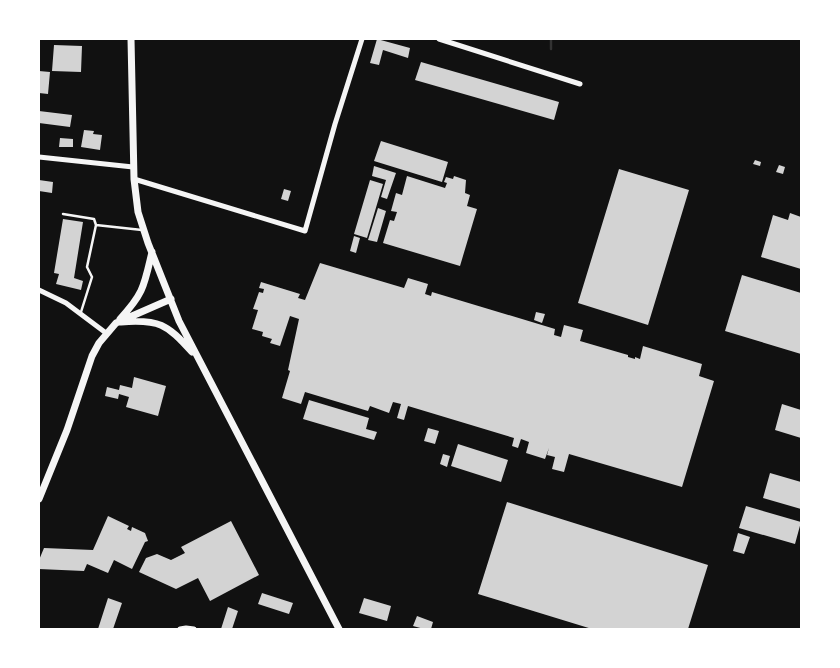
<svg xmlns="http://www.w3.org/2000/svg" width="840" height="668" viewBox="0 0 840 668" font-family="'Exo 2',sans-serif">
<rect width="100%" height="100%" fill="#111"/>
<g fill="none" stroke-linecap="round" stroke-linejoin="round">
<path stroke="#333" stroke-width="2.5" d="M551 39V49"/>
</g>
<path fill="#d3d3d3" d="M377 39 410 48 408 58 383 50 379 65 370 63Z
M54 45 82 46 81 72 52 71Z
M421 62 559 102 554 120 415 80Z
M39 71 50 72 48 94 39 93Z
M39 111 72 115 70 127 39 123Z
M84 130 94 131 93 134 102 135 100 150 81 147Z
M60 138 73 139V147H59Z
M381 141 448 162 442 182 374 161Z
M755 160 761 162 760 166 753 164Z
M779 165 785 167 783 174 776 172Z
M374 166 396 173 387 199 381 197 386 180 372 176Z
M619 169 689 190 648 325 578 303Z
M407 176 445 188 447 183 444 182 446 177 453 179 454 176 466 180 465 193 470 195 467 206 477 209 460 266 383 243 390 220 394 221 397 212 391 211 396 193 402 195Z
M39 180 53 182 52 193 39 191Z
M370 180 383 184 367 238 354 234Z
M284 189 291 191 288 201 281 199Z
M378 208 386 211 377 242 368 240Z
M790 213 801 217 800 223H801V269L761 257 773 215 788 220Z
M63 219 83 222 74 278 83 281 81 290 56 284 59 274 54 273Z
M354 236 360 238 356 253 350 251Z
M320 263 404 288 408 278 428 284 425 294 431 296 432 292 555 329 554 335 561 337 564 325 583 330 580 341 628 355V357L635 359V357L640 359 643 346 702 364 699 376 714 381 682 487 569 454 564 472 552 469 555 457 547 455 549 448 545 459 526 453 529 442 521 439 518 448 512 446 514 438 408 406 404 420 397 418 401 404 393 402 389 413 370 406 368 411 305 392 301 404 282 398 290 371 288 370 299 319 290 316 280 346 270 343 272 339 262 336 263 332 252 329 258 310 253 309 259 292 263 293 264 289 259 288 261 282 300 294 298 298 305 300Z
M742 275 801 293V354L725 331Z
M536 312 545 314 542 323 534 320Z
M134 377 166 386 158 416 126 407 129 397 119 394 118 399 105 396 107 387 119 390 120 385 132 388Z
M309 400 369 418 366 429 377 432 374 440 303 419Z
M782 404 801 410V438L775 430Z
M428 428 439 431 435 444 424 441Z
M458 444 508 460 501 482 451 466Z
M443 454 450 456 447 467 440 464Z
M770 473 801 482V509L763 498Z
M507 502 708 565 688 629H592L478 594Z
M746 506 801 522 795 544 739 528Z
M108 516 129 526 127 529 131 531 132 527 145 533 148 541 145 542 132 569 114 560 108 573 87 564 84 571 39 569V560L44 548 93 550Z
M231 521 259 575 210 601 198 578 176 589 139 572 146 558 157 554 171 560 185 553 181 547Z
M738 533 750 537 744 554 733 551Z
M262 593 293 603 289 614 258 604Z
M108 598 122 603 113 629H98Z
M364 598 391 606 387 621 359 613Z
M228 607 238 611 232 629H221Z
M417 616 433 622 431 629H424L413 626Z"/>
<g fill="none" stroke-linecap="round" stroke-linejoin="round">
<path stroke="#f5f5f5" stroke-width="2.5" d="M63 214 94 219 96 225
M81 312 92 277 87 267 96 225 142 230"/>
<path stroke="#f5f5f5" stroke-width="5" d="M439 39 580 84
M39 157 133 167
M134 179 305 231 335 124 362 39
M39 290 66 303 106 333
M180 629 186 628 194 629"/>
<path stroke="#f5f5f5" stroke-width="7" d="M131 39 134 179 138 212 148 243 179 321 339 629
M120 319C144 293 144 286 152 252
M121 322C159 319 167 324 192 352
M39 499 67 430 92 356 99 343 116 323 171 299"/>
</g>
<rect width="840" height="668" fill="none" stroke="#ffffff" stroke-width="80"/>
</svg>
